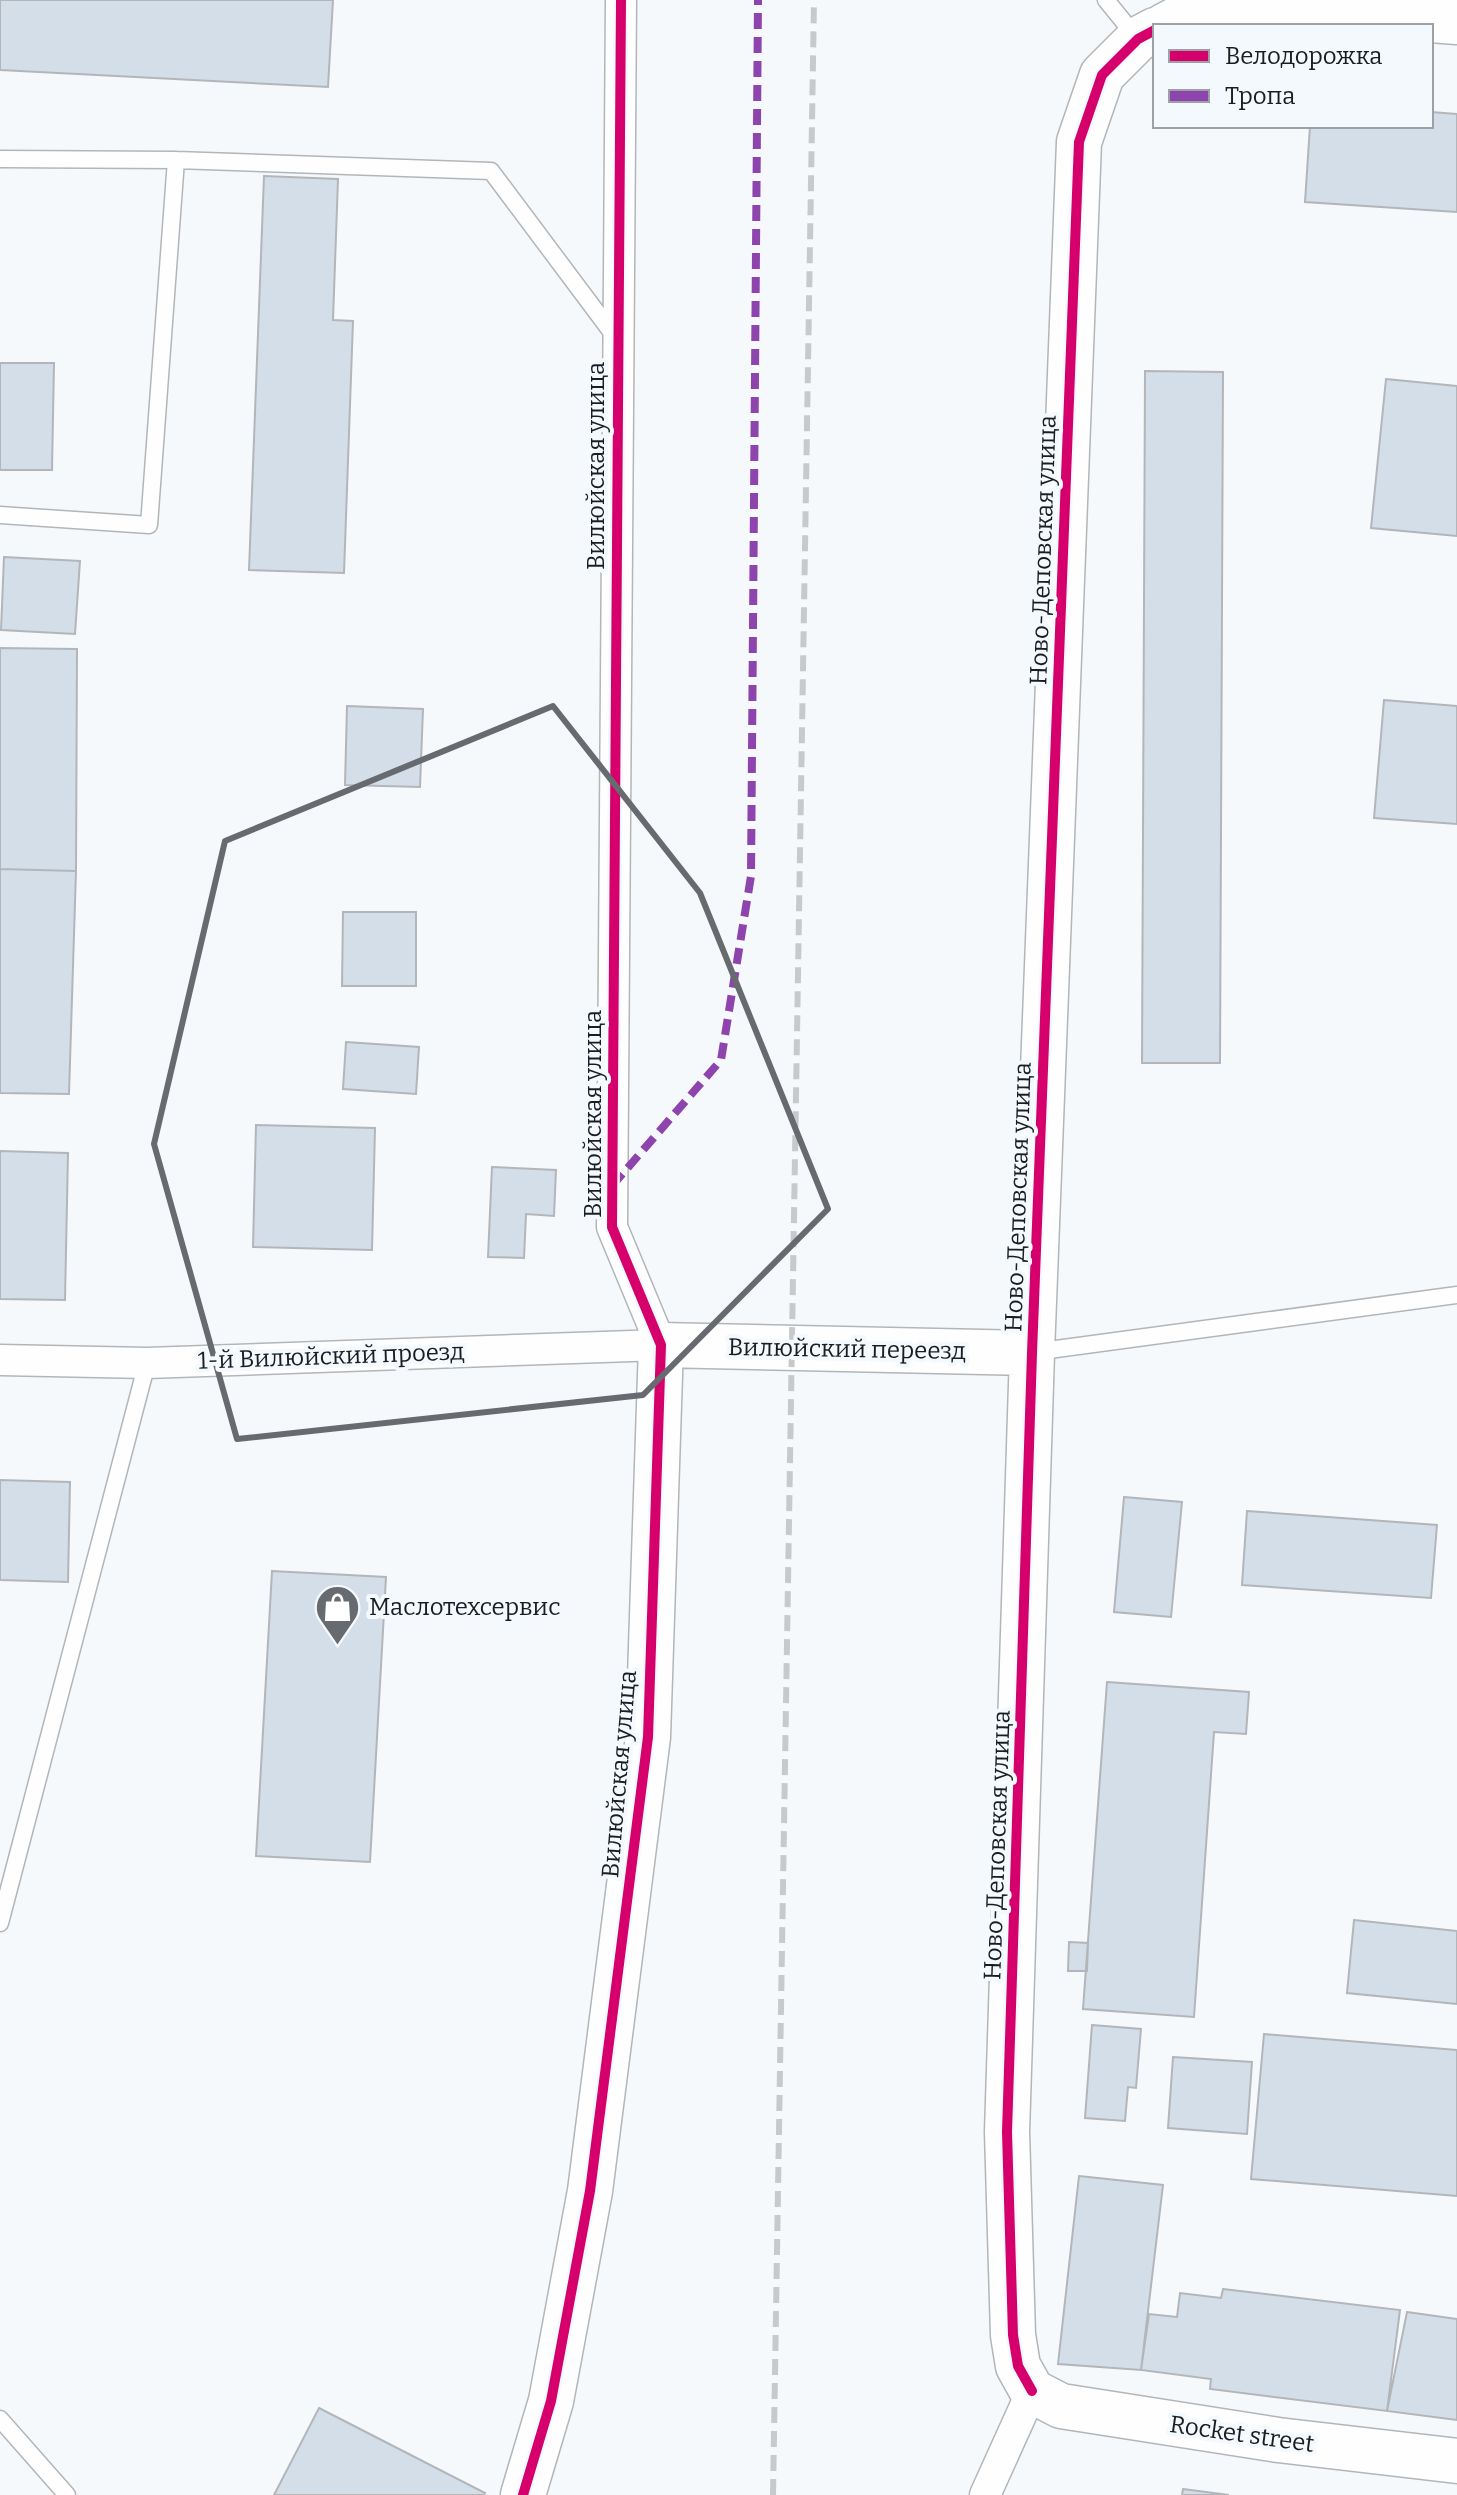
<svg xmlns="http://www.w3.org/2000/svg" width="1457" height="2495" viewBox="0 0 1457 2495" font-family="Bitter,serif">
<rect width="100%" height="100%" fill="#f6f9fc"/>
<path fill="#d4dee9" stroke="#b2b6ba" stroke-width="2" d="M0 0H333L328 87 0 70Z
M1431 112 1457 114V212L1305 202 1310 126H1431Z
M264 176 338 179 333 320 353 321 344 573 249 570Z
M0 363H54L52 470H0Z
M1145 371 1223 372 1220 1063H1142Z
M1386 379 1457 386V536L1371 528Z
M4 557 80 561 75 634 1 630Z
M0 648 77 649 76 871 0 869Z
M1384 700 1457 706V824L1374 818Z
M347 706 423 709 420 787 345 785Z
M0 869 76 871 69 1094 0 1093Z
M343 912H416V986H342Z
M346 1042 419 1047 416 1094 343 1089Z
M256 1125 375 1128 372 1250 253 1247Z
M0 1151 68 1153 65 1300 0 1299Z
M492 1167 556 1170 554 1216 526 1214 524 1258 488 1257Z
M0 1480 70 1482 68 1582 0 1580Z
M1124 1497 1182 1502 1171 1617 1114 1612Z
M1247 1511 1437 1525 1431 1598 1242 1585Z
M272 1571 386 1577 370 1862 256 1856Z
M1107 1682 1249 1692 1246 1734 1214 1732 1194 2017 1083 2009Z
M1354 1920 1457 1931V2004L1347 1993Z
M1069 1942 1088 1943 1087 1971H1068Z
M1092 2025 1141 2029 1136 2088 1128 2087 1125 2121 1085 2118Z
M1264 2034 1457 2050V2196L1251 2179Z
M1173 2057 1252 2062 1247 2134 1168 2128Z
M1079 2176 1163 2185 1141 2370 1058 2364Z
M1223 2289 1400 2310 1387 2411 1210 2389 1211 2379 1141 2370 1149 2314 1177 2317 1180 2293 1221 2298Z
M1407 2312 1457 2319V2420L1387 2411Z
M319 2408 485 2493 484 2495H274Z
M1183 2489 1229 2495H1182Z"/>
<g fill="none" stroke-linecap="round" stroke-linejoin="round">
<defs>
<path id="lane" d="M1106 0 1137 38
M0 159 176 160 491 171 616 338
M0 515 149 525 176 160
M1034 1352 1457 1295
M0 1923 147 1363
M0 2419 67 2495"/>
<path id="street" d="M0 1360 147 1363 661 1345 612 1227 621 0
M985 2495 1032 2391"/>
<path id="secondary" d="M1164 26 1192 11 1267 8 1457 22
M1155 30 1138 39 1102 75 1079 142 1032 1353 1007 2132 1013 2335 1018 2366 1032 2391 1061 2406 1278 2440 1457 2461
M523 2495 551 2401 590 2191 648 1737 661 1345 1032 1353"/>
</defs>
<use href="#lane" stroke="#b2b6b9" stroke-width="19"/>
<use href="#street" stroke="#b2b6b9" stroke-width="33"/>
<use href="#secondary" stroke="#b2b6b9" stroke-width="47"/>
<use href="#lane" stroke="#fefeff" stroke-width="16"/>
<use href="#street" stroke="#fefeff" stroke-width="30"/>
<use href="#secondary" stroke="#fefeff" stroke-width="44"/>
<path stroke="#c7c9ca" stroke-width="6" stroke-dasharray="16 8" stroke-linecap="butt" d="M773 2495 814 0"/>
<path stroke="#8e44ad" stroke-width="8" stroke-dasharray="16 8" stroke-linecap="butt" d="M612 1186 721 1060 751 876 758 0"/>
<defs>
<path id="cycleway" d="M1032 2391 1018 2366 1013 2335 1007 2132 1032 1353 1079 142 1102 75 1138 39 1155 30
M523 2495 551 2401 590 2191 648 1737 661 1345 612 1227 621 0"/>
</defs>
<use href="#cycleway" stroke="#f4f9fe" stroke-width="15"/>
<use href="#cycleway" stroke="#d6006c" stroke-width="10"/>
</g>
<path fill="none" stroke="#676b6f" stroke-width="6" stroke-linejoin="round" d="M553 706 700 893 828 1209 643 1395 237 1439 154 1144 225 841Z"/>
<defs>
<symbol id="shop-pin" viewBox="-11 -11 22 30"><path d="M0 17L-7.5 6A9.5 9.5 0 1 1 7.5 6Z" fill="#676b6f" stroke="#f4f9fe"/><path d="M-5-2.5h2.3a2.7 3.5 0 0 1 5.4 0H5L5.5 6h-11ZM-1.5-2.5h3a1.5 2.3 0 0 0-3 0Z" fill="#fff"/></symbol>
</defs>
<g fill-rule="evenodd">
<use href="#shop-pin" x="312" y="1582" width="51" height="69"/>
</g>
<g text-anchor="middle" stroke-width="8" stroke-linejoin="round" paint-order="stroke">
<g font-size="24" fill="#1a1e23" stroke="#f4f9fe">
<text transform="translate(596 466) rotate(-90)" y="8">Вилюйская улица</text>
<text transform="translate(1043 550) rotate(-88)" y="8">Ново-Деповская улица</text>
<text transform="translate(593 1114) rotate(-90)" y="8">Вилюйская улица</text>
<text transform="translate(1018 1197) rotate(-88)" y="8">Ново-Деповская улица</text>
<text transform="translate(847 1349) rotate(1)" y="8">Вилюйский переезд</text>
<text transform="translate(331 1356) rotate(-2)" y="8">1-й Вилюйский проезд</text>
<text transform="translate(619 1774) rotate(-85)" y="8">Вилюйская улица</text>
<text transform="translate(997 1845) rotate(-88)" y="8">Ново-Деповская улица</text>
<text transform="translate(1242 2434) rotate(8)" y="8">Rocket street</text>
</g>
<g font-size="24" fill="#1a1e23" stroke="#f4f9fe" text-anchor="start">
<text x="369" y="1615">Маслотехсервис</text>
</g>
</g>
<rect x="1153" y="24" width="280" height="104" fill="#f4f9fe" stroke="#9da1a6" stroke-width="2"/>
<rect x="1169" y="50" width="40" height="12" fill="#d6006c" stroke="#9da1a6" stroke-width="2"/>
<text x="1225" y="64" font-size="24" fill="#1a1e23">Велодорожка</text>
<rect x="1169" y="90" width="40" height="12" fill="#8e44ad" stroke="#9da1a6" stroke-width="2"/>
<text x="1225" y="104" font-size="24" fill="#1a1e23">Тропа</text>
</svg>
